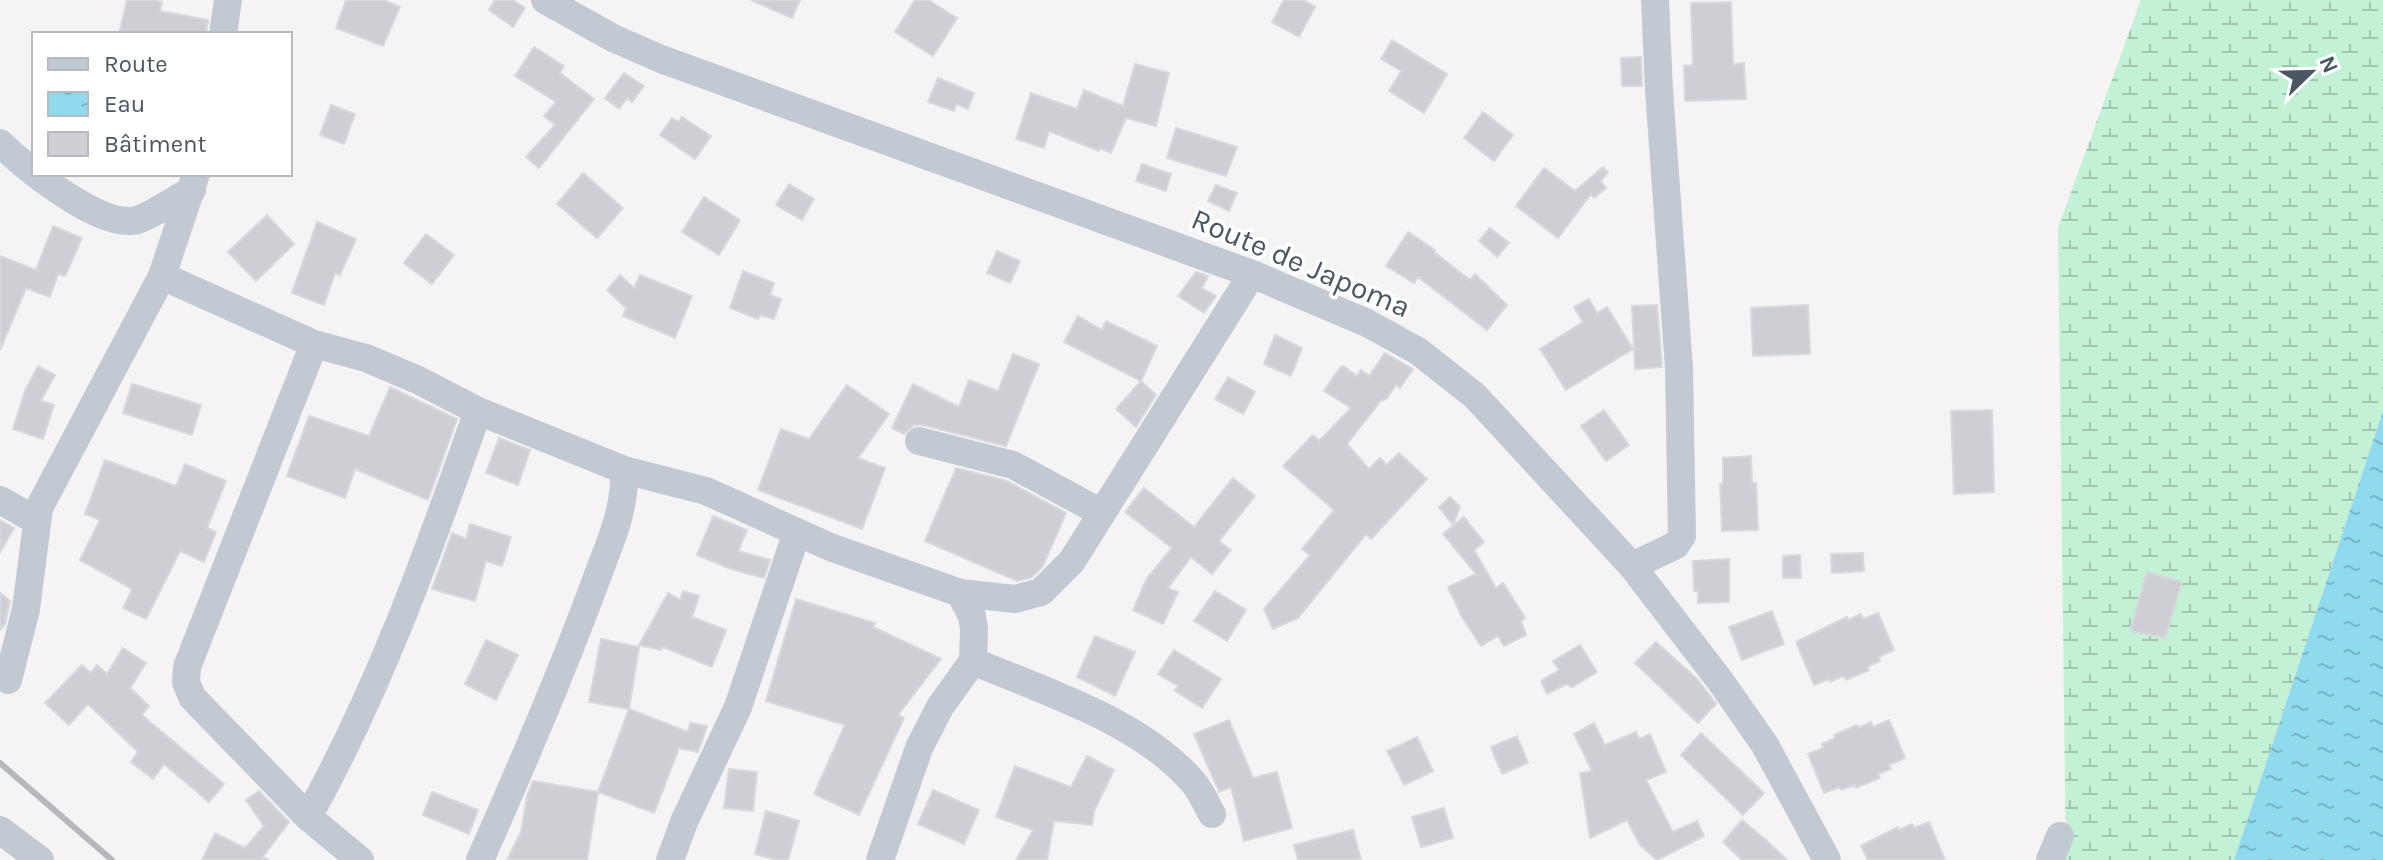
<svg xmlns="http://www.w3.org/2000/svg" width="2383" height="860" viewBox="0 0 2383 860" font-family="Karla,sans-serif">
<defs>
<pattern id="wetland-marsh" width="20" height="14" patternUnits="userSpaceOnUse" patternTransform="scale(2)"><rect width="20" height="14" fill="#c3f1d5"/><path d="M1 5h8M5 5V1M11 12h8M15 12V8" fill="none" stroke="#a0c6b0"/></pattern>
<pattern id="water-ripples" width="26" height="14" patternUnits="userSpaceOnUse" patternTransform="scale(2)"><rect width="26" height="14" fill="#90daee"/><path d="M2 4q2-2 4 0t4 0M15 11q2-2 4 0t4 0" fill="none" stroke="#78b4c4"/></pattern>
</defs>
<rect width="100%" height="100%" fill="#f5f3f3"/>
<path fill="url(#wetland-marsh)" d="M2141 0H2383V411L2234 860H2066L2058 228Z"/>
<path fill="url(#water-ripples)" d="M2383 411V860H2234Z"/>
<path fill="#cdcfd5" stroke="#d7d9de" stroke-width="2" d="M127 0H153L162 2 160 11 208 20 206 34H119Z
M346 0H383L400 7 383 46 336 28Z
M495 0H512L525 8 513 27 489 10Z
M751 0H800L792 18Z
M915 0H928L957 18 933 56 895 32Z
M1284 0H1303L1315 7 1299 37 1272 22Z
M1731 2 1733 64 1744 63 1746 99 1685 101 1684 66 1693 65 1691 3Z
M1392 40 1447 74 1424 113 1389 91 1401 71 1381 59Z
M534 47 564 66 560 73 594 99 539 168 526 157 555 125 544 116 556 102 515 76Z
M1641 57 1642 86H1622L1621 58Z
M1135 64 1169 73 1156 126 1126 118 1111 153 1100 148 1099 151 1049 131 1044 148 1016 139 1031 93 1077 109 1084 90 1123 106Z
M624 73 644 86 632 102 627 98 619 109 605 98Z
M938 78 974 93 968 109 956 104 954 111 928 102Z
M331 105 355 114 344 144 320 135Z
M1483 112 1513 135 1494 161 1464 138Z
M682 117 711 136 695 159 660 135 672 118 678 122Z
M1176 128 1237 147 1226 176 1167 158Z
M1142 164 1171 174 1166 191 1136 181Z
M1603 167 1608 172 1601 181 1606 188 1594 198 1591 194 1558 238 1516 206 1544 168 1575 191Z
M583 173 623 208 597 238 557 204Z
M789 184 814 199 802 220 776 205Z
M1216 185 1237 193 1229 211 1208 201Z
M704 197 740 220 719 255 682 232Z
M267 215 294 244 256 281 228 252Z
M317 222 356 239 340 275 335 273 324 305 292 293Z
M53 226 82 238 65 276 58 274 50 297 26 288 0 350V256L36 270Z
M1490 228 1509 243 1497 257 1479 241Z
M1408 232 1435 250 1434 252 1470 280 1475 274 1507 305 1487 330 1418 277 1414 283 1386 266Z
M426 234 454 255 432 284 404 263Z
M997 251 1020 261 1010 283 987 273Z
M743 271 774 283 770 295 781 299 774 319 760 315 758 319 730 308Z
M1196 272 1208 276 1202 288 1216 296 1204 313 1178 296Z
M620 275 634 288 640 275 692 296 675 338 623 316 626 308 607 290Z
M1589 299 1597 313 1607 307 1633 349 1566 390 1540 349 1583 322 1574 307Z
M1657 305 1662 367 1635 369 1632 306Z
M1808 305 1810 354 1753 356 1751 308Z
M1078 316 1102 330 1106 321 1157 346 1141 381 1064 342Z
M1275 335 1302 348 1291 376 1264 364Z
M1385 353 1413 369 1400 388 1396 385 1387 398 1380 402 1347 444 1369 469 1380 458 1387 465 1399 453 1427 479 1371 539 1366 534 1298 618 1273 629 1264 609 1310 555 1302 549 1334 510 1283 466 1313 435 1319 441 1351 408 1324 391 1339 369 1343 366 1357 376 1361 370 1369 376Z
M1013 354 1039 364 1006 446 923 425H914L904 434 892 428 913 384 959 407 969 380 998 391Z
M38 366 55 375 41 401 54 405 43 439 13 429 25 391Z
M1228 377 1255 392 1243 414 1215 399Z
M1141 381 1156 395 1136 427 1116 409Z
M132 384 201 405 192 435 123 413Z
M847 385 889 414 858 458 885 468 862 529 758 490 781 429 809 439Z
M390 387 457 419 428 500 355 469 345 498 287 476 309 416 369 436Z
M1604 410 1629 445 1606 461 1581 426Z
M1992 410 1994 492 1954 494 1951 411Z
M499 438 530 450 518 485 486 473Z
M1751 456 1752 483H1756L1758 530 1722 531 1720 484H1723V458Z
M105 460 176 486 185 464 226 481 207 528 216 532 204 562 180 551 146 619 123 608 132 589 80 560 100 520 85 514Z
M956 468 1007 481 1066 513 1043 566 1032 577 1017 581 925 541Z
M1233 478 1255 496 1219 541 1231 550 1212 574 1191 557 1168 588 1178 592 1163 624 1133 610 1147 578 1172 548 1125 512 1144 488 1194 527Z
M1450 497 1460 507 1453 525 1439 507Z
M713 516 747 530 738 551 770 560 764 578 731 569 697 555Z
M1464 517 1484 542 1474 550 1496 588 1503 583 1525 618 1521 621 1526 635 1504 646 1498 636 1481 646 1462 617 1448 587 1476 574 1443 534Z
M0 520 14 528 0 552Z
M470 524 511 537 502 566 486 561 475 601 432 589 452 533 466 539Z
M1863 553 1864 571 1832 573 1831 554Z
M1800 555 1801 578H1783V556Z
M1729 559V602L1698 603V591H1694L1693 561Z
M2147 572 2182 582 2165 638 2130 631Z
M683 591 699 596 692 617 726 630 712 667 663 647 661 650 639 645 668 593 680 600Z
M1215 591 1246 610 1227 641 1194 621Z
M0 593 10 601 5 624 0 630Z
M796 599 875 623 873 627 941 659 898 715 904 718 859 815 814 794 845 725 766 701Z
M1772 611 1784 644 1742 660 1729 627Z
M1878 613 1894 650 1879 657 1880 661 1867 667 1869 670 1846 680 1844 676 1830 682 1829 679 1814 685 1796 642 1847 617 1848 620 1861 614 1863 619Z
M1095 636 1135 652 1115 696 1077 677Z
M601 639 639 647 629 709 589 702Z
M486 640 518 655 496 700 465 684Z
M1656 642 1697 679 1716 704 1698 723 1635 663Z
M1580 645 1597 672 1572 687 1567 684 1547 694 1541 681 1559 670 1553 661Z
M123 648 146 663 130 688 149 706 142 715 224 784 209 802 164 764 153 779 131 762 138 752 88 704 69 725 45 703 82 665 91 673 97 665 107 674Z
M1174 650 1221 679 1202 708 1175 691 1178 686 1158 674Z
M629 709 688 732 690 723 707 726 698 752 679 748 654 813 598 792Z
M1229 720 1253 778 1277 772 1292 828 1244 841 1231 787 1219 792 1194 734Z
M1889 720 1905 758 1889 765 1891 769 1878 774 1880 778 1856 788 1855 785 1841 790 1840 787 1824 793 1808 754 1823 748 1822 744 1835 738 1834 735 1857 725 1858 728 1871 722 1873 727Z
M1594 723 1605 745 1636 732 1639 739 1650 734 1666 772 1646 780 1673 832 1697 821 1704 836 1657 860 1640 845 1627 820 1590 838 1580 773 1592 771 1574 734Z
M1701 733 1764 793 1743 815 1681 755Z
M1517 736 1528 763 1502 774 1491 747Z
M1417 737 1433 771 1404 785 1387 751Z
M1087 756 1114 770 1094 811 1092 825 1054 821 1047 860H1016L1033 830 996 817 1015 766 1071 787Z
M729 769 757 772 753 811 724 808Z
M533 781 598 792 587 860H507L521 832 527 796Z
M933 790 979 810 964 844 918 824Z
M259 791 289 822 263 857 269 860H202L215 833 245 848 264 826 246 800Z
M432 792 478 810 469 834 423 815Z
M1444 808 1453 838 1421 847 1412 817Z
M766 811 799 821 788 860H777L755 854Z
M1742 820 1767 841 1787 860H1742L1723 842Z
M1929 822 1945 860H1868L1861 846 1898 827 1899 830 1912 824 1914 828Z
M1353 830 1361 860H1298L1294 845Z"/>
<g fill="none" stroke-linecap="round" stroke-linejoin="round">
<path stroke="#c1cad2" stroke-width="28" d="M545 0 613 38 661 59 1252 274 1367 323 1418 351 1475 396 1632 566 1721 682 1765 745 1827 860
M223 34 228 0
M0 143C25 167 101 230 137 220 155 214 175 199 192 190
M162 276 314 344 366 358 418 380 478 411 624 470 706 491 830 547 960 593 1015 599 1041 592 1072 561 1252 274
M314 344 187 667 186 682 192 697 308 817 360 860
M919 441 1013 465 1102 513
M0 500 37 521
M1632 566 1676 545 1682 536 1679 368 1659 90 1655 0
M973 661C1047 693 1139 720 1193 782 1201 791 1206 804 1212 814
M8 680 26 609 39 508 162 276 196 174
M308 817C380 688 429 550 478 411
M0 830 40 860
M480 860C520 770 559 680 593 588 607 549 626 512 624 470
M670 860 684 822 738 707 797 532
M880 860 919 748 940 707 973 661 974 629 972 616 960 593
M2050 860 2060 836"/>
<path stroke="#b5b8bd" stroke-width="6" d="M0 763 112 860"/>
</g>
<g text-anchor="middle" stroke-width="7" stroke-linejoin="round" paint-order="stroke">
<g font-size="30" fill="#4a5661" stroke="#fff">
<text transform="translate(1301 263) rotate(23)" y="10">Route de Japoma</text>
</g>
</g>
<rect x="32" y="32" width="260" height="144" fill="#ffffff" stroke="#b7bbc0" stroke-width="2"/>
<rect x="48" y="58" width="40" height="12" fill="#c1cad2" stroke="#b7bbc0" stroke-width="2"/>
<text x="104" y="72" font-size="24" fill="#4a5661">Route</text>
<rect x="48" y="92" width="40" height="24" fill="url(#water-ripples)" stroke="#b7bbc0" stroke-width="2"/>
<text x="104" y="112" font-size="24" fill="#4a5661">Eau</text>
<rect x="48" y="132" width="40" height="24" fill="#cdcfd5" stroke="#b7bbc0" stroke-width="2"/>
<text x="104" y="152" font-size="24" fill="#4a5661">Bâtiment</text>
<g transform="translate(2311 72) rotate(67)" stroke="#ffffff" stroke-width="6" paint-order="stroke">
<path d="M0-6L14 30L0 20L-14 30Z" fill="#4a5661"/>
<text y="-12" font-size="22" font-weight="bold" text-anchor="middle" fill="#4a5661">N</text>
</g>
</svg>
